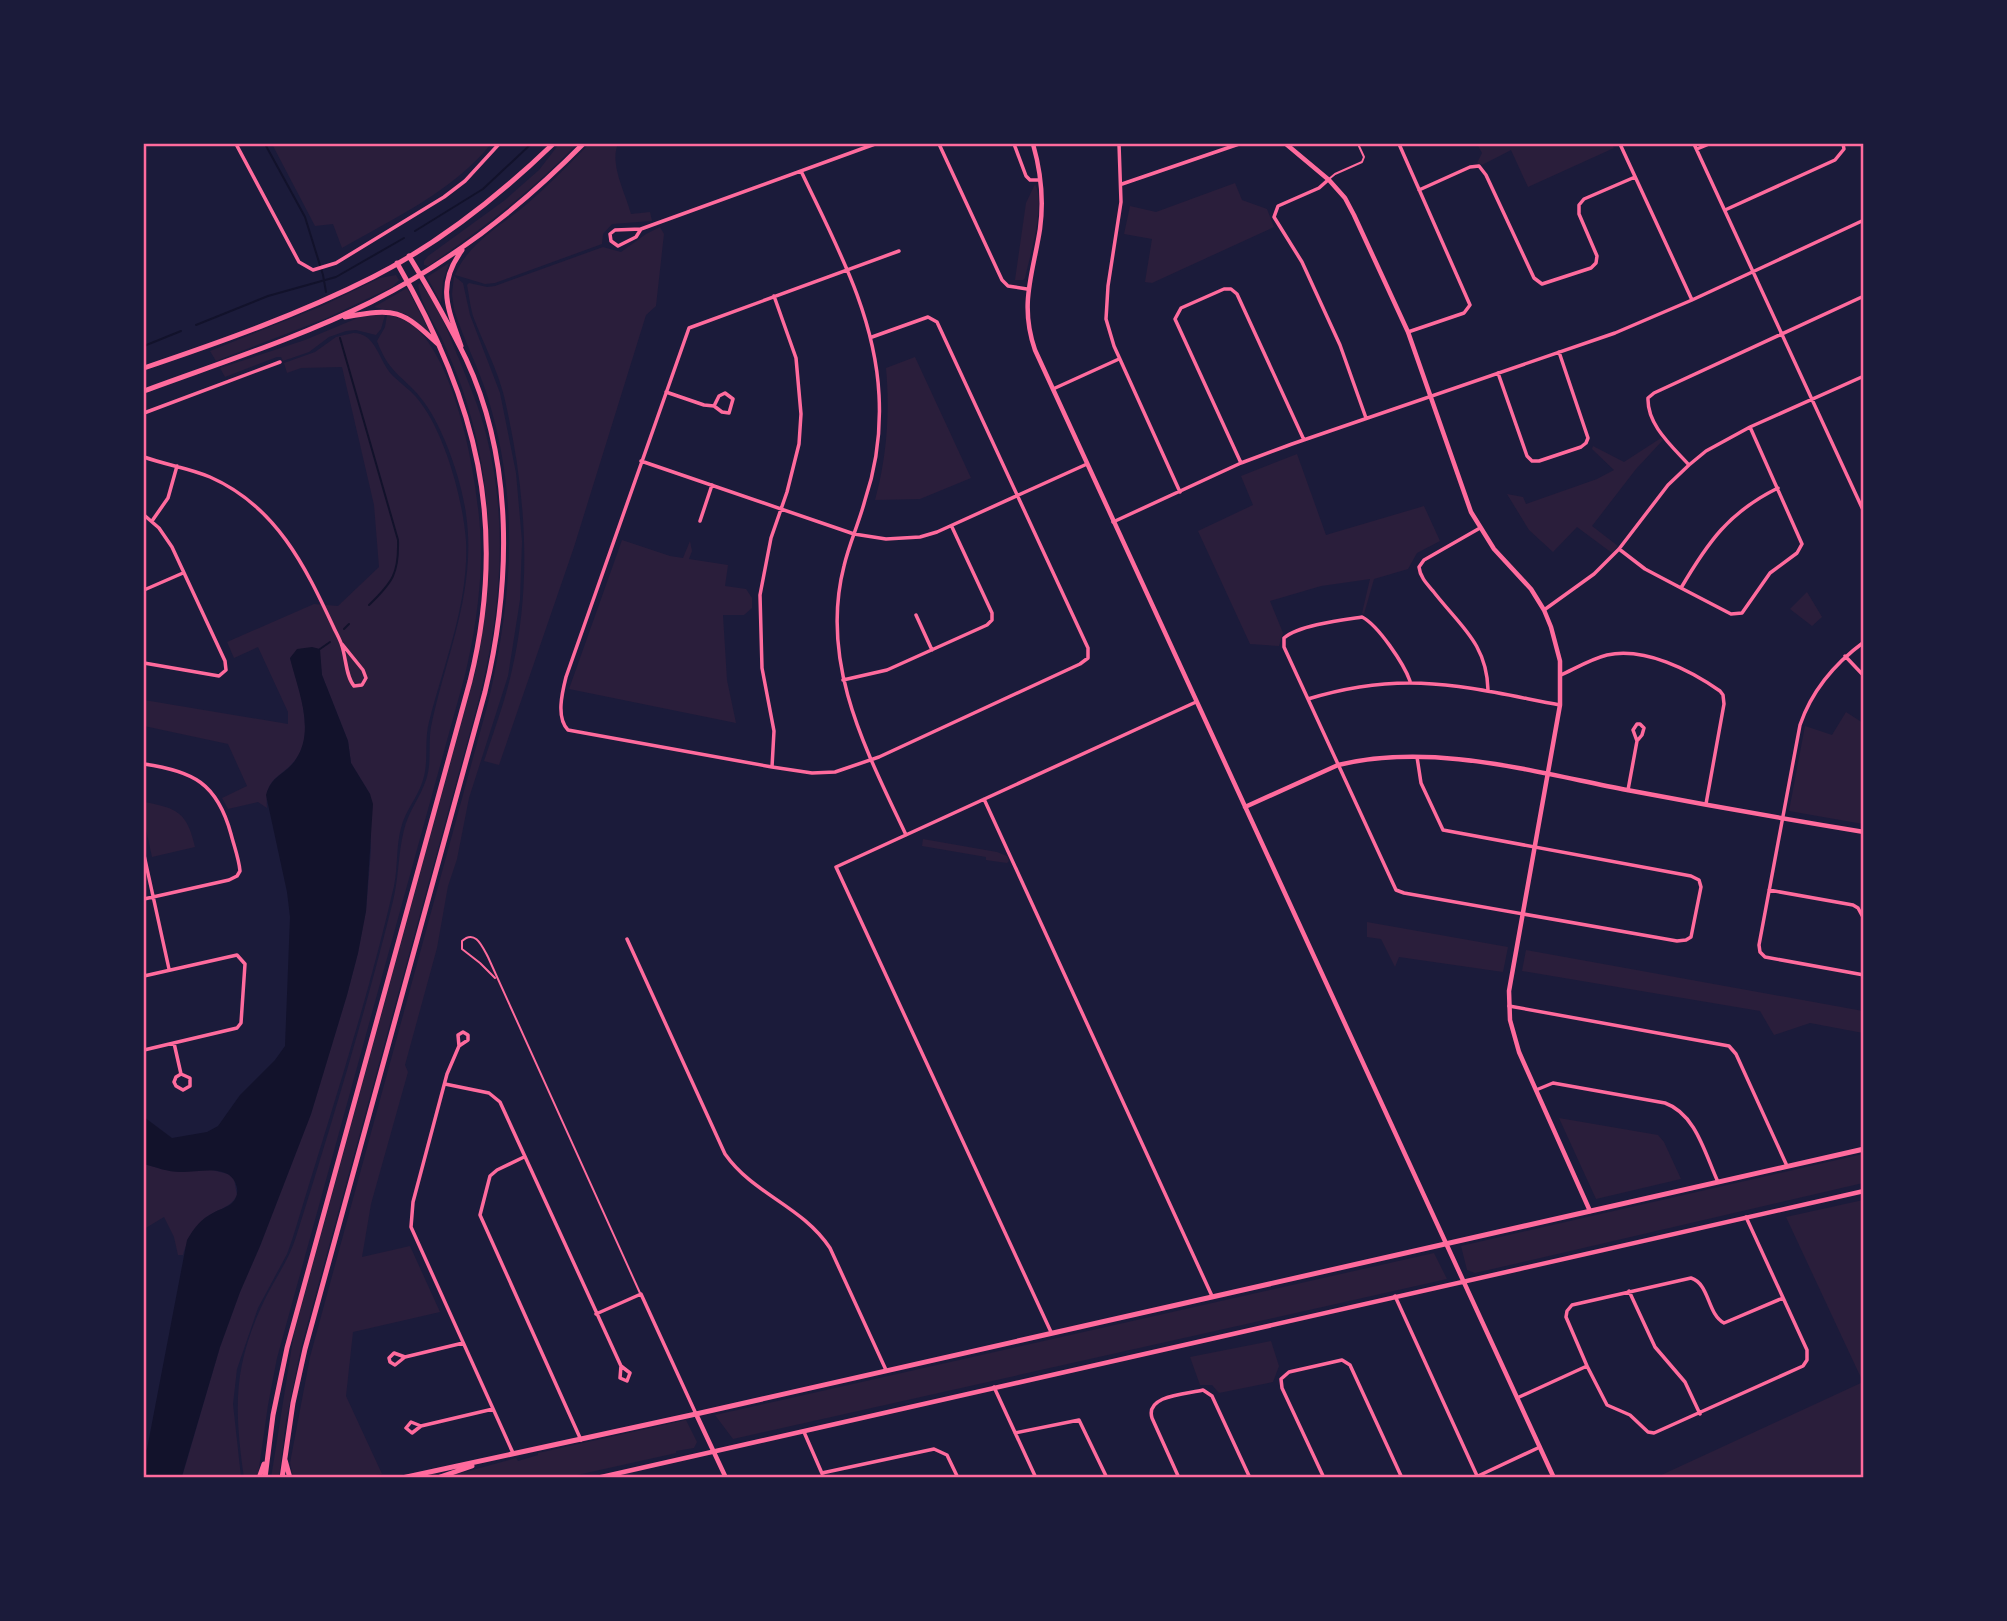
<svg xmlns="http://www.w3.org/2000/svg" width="2007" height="1621" viewBox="0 0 2007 1621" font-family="'Alegreya Sans',sans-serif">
<rect width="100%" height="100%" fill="#1b1b3a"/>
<path fill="#2a1e3b" d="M272 144H491C452 192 394 218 342 248L333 224 315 226Z
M559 144H577C532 191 482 229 428 266L424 265V261L428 256 505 200 539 170Z
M589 144H618C609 164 626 194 631 214L650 212 652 221 612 224 603 234 602 244 495 283 485 284 455 275C468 243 502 225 527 204 549 185 569 164 589 144Z
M1477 144H1612L1614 148 1528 187 1511 150 1482 165 1477 163 1482 153Z
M1235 183 1242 200 1267 209 1274 227 1152 283 1145 282 1152 239 1124 234 1130 206 1156 212Z
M1035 184C1046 204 1030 255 1025 278L1023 280H1015L1026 203Z
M660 227 664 234 656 306 646 315 574 547 499 765 484 761C494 731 505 701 512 670 533 579 525 486 504 396 497 368 483 343 473 316 470 306 469 295 467 285L469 283 487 287 495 286 603 247 621 252 646 234Z
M449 263 443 281 441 303 427 277Z
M396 275 399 280 392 287 327 318 216 361 210 351 322 306 380 278Z
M454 276 463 283 470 315 500 393 516 473 522 541 520 600 508 676 469 798 457 859 448 886 437 948 405 1065 408 1072 371 1204 362 1257 410 1246 440 1312 353 1332 346 1396 382 1474 358 1478 293 1477 290 1463 310 1357 488 703C512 600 520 502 488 398 479 368 463 339 454 309L452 294Z
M420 283C438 303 449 335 459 359 469 384 480 409 486 434 509 523 501 615 478 703L301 1348 286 1421 279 1477 271 1478 294 1333 475 673C496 577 494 481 462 388 456 371 449 355 442 339 433 321 421 304 418 285Z
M407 288 430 332V333L406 314 374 307Z
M376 315H385L381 329 376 335 356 330 346 331 329 337 309 352 283 361 281 357H277L225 377 220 368 305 340 360 317Z
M387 315C399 317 410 321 419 331 461 374 482 499 481 559 480 598 474 637 465 675L277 1358 268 1405 258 1475 257 1477 244 1478C234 1408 233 1366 264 1301 274 1280 289 1260 296 1237 331 1126 365 1014 393 901 399 877 398 853 404 830 408 812 420 798 426 780 432 763 428 745 431 727 446 655 477 590 466 514 462 482 444 429 424 402 405 376 390 376 377 341L385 327Z
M353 333C377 333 378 361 393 376 400 383 409 389 416 397 444 429 463 499 466 541 469 603 444 663 429 722 424 741 429 761 423 780 418 797 405 811 401 828 396 846 398 867 394 886 367 1004 328 1121 293 1237L287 1254 258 1308 237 1369 233 1404 241 1477H182L220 1347 240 1292 260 1246 311 1114 347 995 358 953 366 911 371 850 370 794 351 763 348 741 322 675 319 655 290 658C298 686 316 733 296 759 281 779 264 776 267 808L258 802 228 809 222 798 247 786 228 744 144 726V700L288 724V712L258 647 234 658 227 642 314 604 338 606 379 567 374 505 342 367 301 368 287 373 284 363 315 352 336 337Z
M915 357 971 478 920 499 875 500C887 456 890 413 886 368Z
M1661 438 1663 440 1636 469 1592 526 1618 546 1612 553 1577 527 1553 552 1529 530 1507 494 1523 497 1526 504 1597 479 1614 470 1592 449 1593 446 1624 462Z
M1297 454 1326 535 1424 506 1440 541 1417 553 1408 569 1374 579 1364 614 1362 613 1370 579 1321 586 1270 601 1283 633 1279 646 1250 644 1198 531 1253 505 1241 476Z
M622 540 670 556 683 558 690 541 692 551 689 559 728 565 725 586 746 589 752 598V608L744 615H723L727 680 736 723 569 689Z
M1807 592 1822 617 1812 626 1790 609Z
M1846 712 1863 723V824L1789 811 1805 726 1832 735Z
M144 802C177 808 187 812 195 847L152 857 144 820Z
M923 839 997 852 1007 856 1009 861 1007 863 986 860V857L922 846Z
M1367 922 1508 947 1503 972 1399 957 1395 967 1381 939 1367 937Z
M1526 950 1863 1011V1033L1810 1023 1774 1035 1760 1011 1522 971Z
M1559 1118 1658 1135 1664 1142 1681 1179 1596 1199Z
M1863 1154V1183L1475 1273 1467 1270 1461 1246Z
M144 1164 166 1170H212L228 1174 234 1179 237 1195C232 1205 225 1207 215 1212 197 1221 189 1235 183 1255H178L174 1237 164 1217 144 1229Z
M1863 1200V1477H1657L1863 1382 1786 1217Z
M1434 1253 1447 1279 733 1439 715 1415Z
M1271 1341 1279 1366 1273 1382 1219 1393 1212 1385H1200L1190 1357Z
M686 1420 697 1442 694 1448 676 1451V1453L568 1477 443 1478 516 1458 518 1461 538 1455V1453Z"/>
<path fill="#12122b" d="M312 647 320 649 322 675 348 741 351 763 370 794 373 804 366 911 358 953 347 995 311 1114 260 1246 240 1292 220 1347 182 1476 144 1477V1454L147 1449 187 1240C194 1228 201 1219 213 1213 219 1209 227 1208 232 1203 236 1199 238 1194 237 1188 232 1162 198 1173 180 1172 168 1172 155 1167 144 1164V1117L172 1138 207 1132 218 1126 240 1095 275 1060 285 1046 290 917 287 892 266 795C272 774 286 775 296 759 316 729 297 688 290 658L297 649Z"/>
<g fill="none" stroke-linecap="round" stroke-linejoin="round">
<path stroke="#12122b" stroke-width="2" d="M265 144 305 217 323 275 326 292
M415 231 483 189 531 144
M196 325 268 296 336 277 404 238
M340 338 398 540C399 573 393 582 369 605
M144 346 181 331
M344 629 349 624
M320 649 330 642"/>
<path stroke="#ff6b9d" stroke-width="2" d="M1329 179 1335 174 1362 162 1364 157 1358 144
M495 978 480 963 462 949V941C475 929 482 946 488 957L640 1293"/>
<path stroke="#ff6b9d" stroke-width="3.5" d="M236 144 299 262 313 270 336 263 444 197 465 181 499 144
M939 144 1002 280 1008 286 1027 289
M1014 144 1026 176 1030 180H1040
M1119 144 1121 202 1108 286 1106 319 1114 346 1180 492
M1399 144 1470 305 1464 313 1408 332
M1620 144 1692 300
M1694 144 1864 512
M1697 149 1709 144
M801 171C835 243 875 314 879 395 881 431 876 467 865 500 859 523 849 544 844 566 819 663 866 750 906 835
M1328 180 1319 188 1278 206 1274 217 1302 262 1340 345 1366 418
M1122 184 1239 144
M1419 190 1470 167 1479 166 1486 175 1534 278 1542 284 1591 268 1596 263 1597 256 1579 214V205L1584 199 1635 177
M1725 210 1835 160 1844 149 1843 144
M641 229 615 230 610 234 611 241 618 246 636 237 641 229 875 144
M872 337 928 317 937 322 1088 648V658L1080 664 879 757 835 772 812 773 772 767 568 730C556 718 562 693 566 677L689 328 899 251
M1498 373 1527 456 1532 461H1539L1581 447 1586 443 1588 438 1559 352
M1053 389 1119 359
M666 392 704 405 714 406 722 412 729 413 733 399 725 393 719 396 714 406
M144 413 280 362
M144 457C166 465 189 468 210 477 276 506 305 566 333 626 336 633 340 639 342 646 346 658 346 677 354 686L362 685 366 678 363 670 342 644
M641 461 854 534 886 539 920 537 937 532 1087 464
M1241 463 1175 319 1181 308 1224 289H1231L1237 294 1304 440
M1689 465C1672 446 1647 425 1648 398L1654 393 1864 296
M144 515 159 528 172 547 225 661 226 670 219 676 144 663
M152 521 168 498 177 466
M700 521 712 485
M1113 522 1241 463 1292 444 1615 333 1692 300 1864 220
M1480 528 1424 560 1419 567C1420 577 1427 584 1433 591 1459 625 1487 643 1488 690
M1619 549 1645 569 1681 588 1731 614 1742 613 1770 573 1797 553 1802 544 1750 427
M1681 588C1708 542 1729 512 1778 488
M144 590 183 573
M1544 610 1594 574 1619 549 1668 485 1689 465 1706 451 1750 427 1864 376
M916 615 932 650
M1864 642C1834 664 1812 690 1800 725L1759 945 1760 952 1765 957 1864 975
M1845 656 1864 676
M1561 675C1576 668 1591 659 1607 655 1645 647 1690 670 1720 691L1723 695 1724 704 1706 804
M843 680 887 670 987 625 992 620V613L952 527
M1410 681C1404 664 1378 625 1362 617 1342 620 1299 625 1284 638V647L1396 890 1404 893 1677 941 1686 940 1691 937 1701 887 1699 880 1691 876 1443 830 1421 783 1417 757
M1308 699C1406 669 1464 687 1560 705
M144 764C193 771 217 783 231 834 234 846 239 859 240 871L237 876 229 880 144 899
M772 767 774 731 762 668 760 595 771 538 787 492 799 444 801 414 796 358 774 296
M1628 790 1637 741 1642 735 1644 728 1640 724H1637L1633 730 1637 741
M984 799 1212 1296
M144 855 169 969
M1769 890 1853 905 1858 908 1864 919
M627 939 725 1154C754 1195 801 1205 830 1248L886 1370
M144 976 237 955 245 964 241 1023 237 1028 144 1050
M1509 1006 1729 1046 1736 1054 1787 1166
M174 1043 181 1074 190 1078V1086L183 1090 176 1086 174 1082 176 1077 181 1074
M459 1046 458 1035 463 1032 468 1035V1040L459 1046 447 1074 413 1202 411 1227 513 1453
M445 1084 489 1093 500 1102 621 1366 620 1378 627 1381 630 1373 621 1366
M1536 1090 1553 1083 1665 1103C1696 1114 1705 1154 1718 1182
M524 1157 497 1170 490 1176 480 1215 581 1440
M1629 1291 1655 1347 1685 1382 1700 1414
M1395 1296 1478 1478
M596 1314 641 1294 696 1414
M1051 1332 836 867 1196 702
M405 1357 394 1353 389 1358 390 1362 395 1365 405 1357 463 1343
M1587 1366 1566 1317 1567 1311 1572 1305 1691 1278C1710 1284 1707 1314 1724 1323L1783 1298
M994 1387 1036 1478
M1517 1398 1587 1366 1607 1405 1630 1415 1648 1432 1654 1433 1803 1366 1807 1360V1350L1746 1217
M421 1426 411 1422 406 1428 412 1433 421 1426 493 1409
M804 1432 824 1478
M1015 1433 1079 1420 1107 1478
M822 1473 934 1449 947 1455 958 1478
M1478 1476 1540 1447
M1179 1478 1152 1418C1145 1395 1187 1394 1203 1390L1212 1396 1250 1478
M1324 1478 1282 1388 1281 1379 1289 1372 1342 1360 1350 1365 1402 1478"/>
<path stroke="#ff6b9d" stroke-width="4.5" d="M1033 144C1041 172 1044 200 1040 229 1033 274 1019 304 1035 350L1554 1478
M1286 144 1329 180 1345 198 1354 215 1408 332 1471 512 1494 549 1531 589 1544 610 1551 627 1560 661V705L1509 991 1510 1020 1519 1052 1590 1211
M1245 807 1338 765C1432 742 1534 772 1627 790 1706 805 1785 819 1864 832
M696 1414 726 1478
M597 1478 1864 1191"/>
<path stroke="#ff6b9d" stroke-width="5" d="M402 1478 696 1414 1864 1149
M437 1478 472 1466"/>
<path stroke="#ff6b9d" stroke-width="5" d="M345 317C396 308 401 309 439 345
M461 346C448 308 436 286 462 250
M144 368C221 342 300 314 373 277 440 243 499 196 553 144
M144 391C220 363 298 338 371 302 451 262 521 207 583 144
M285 1460 290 1478
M259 1478 264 1464
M265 1478 273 1415 287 1348 470 681C509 524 476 400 397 263
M282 1478 293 1403 305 1349 485 692C511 584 514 462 466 359 449 324 429 289 409 256"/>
</g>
<rect width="2007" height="1621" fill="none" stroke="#1b1b3a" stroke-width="290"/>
<rect x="145" y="145" width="1717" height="1331" fill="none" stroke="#ff6b9d" stroke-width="2.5"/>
</svg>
